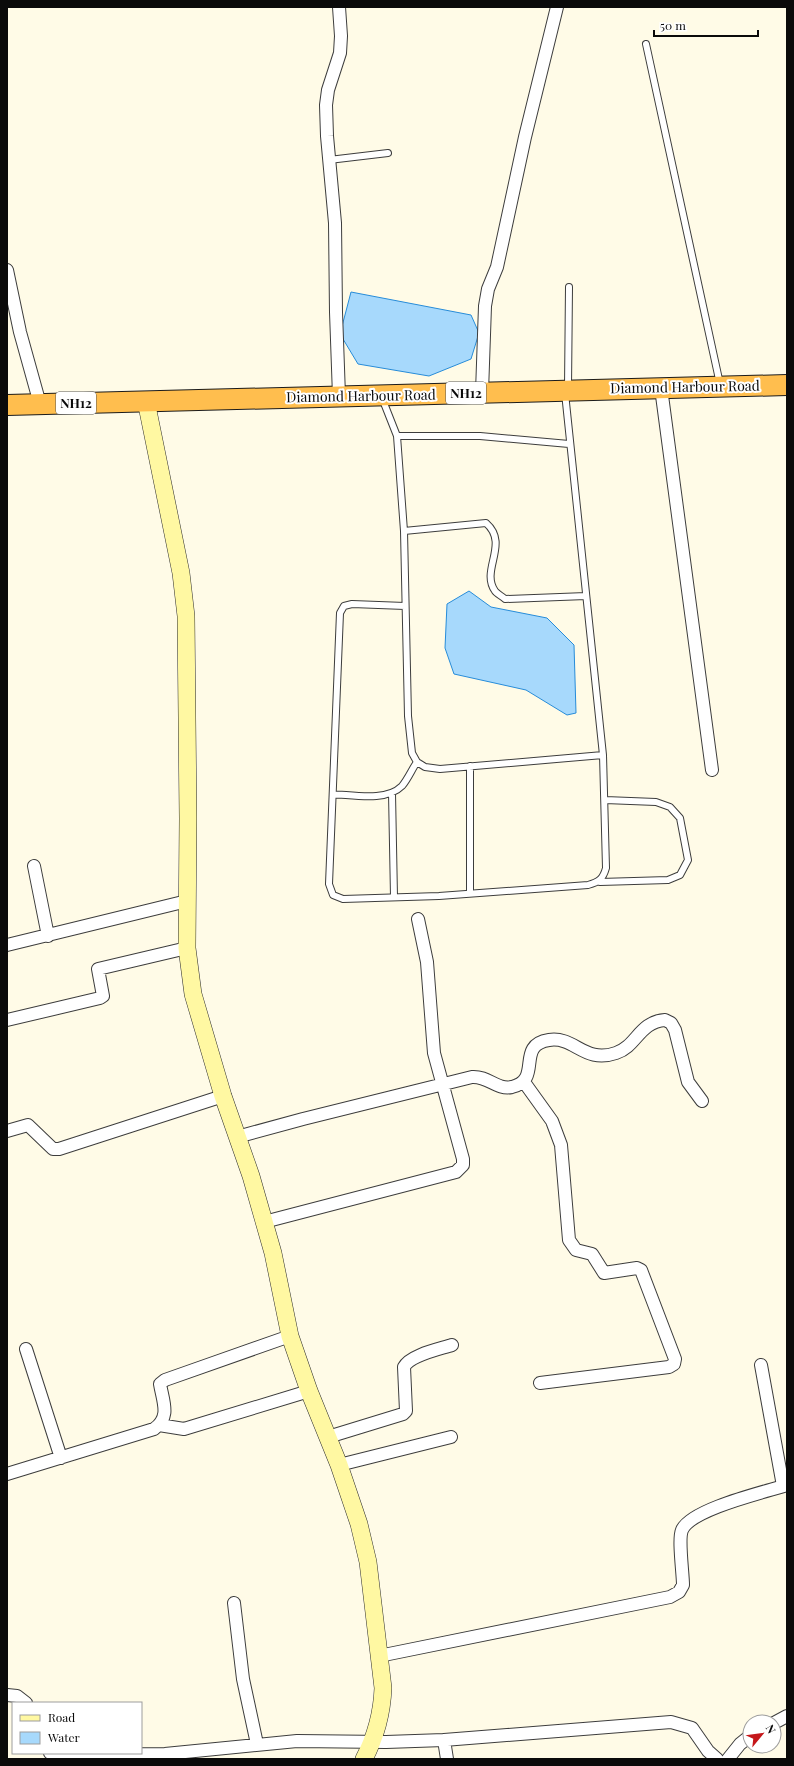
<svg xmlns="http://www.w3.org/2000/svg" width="794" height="1766" viewBox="0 0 794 1766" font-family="'Playfair Display',serif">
<rect width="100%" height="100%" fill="#fffbe7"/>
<path fill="#a7d9fc" stroke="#278cd9" d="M351 292 471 315 479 333 471 359 429 376 358 364 340 334Z
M469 591 491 607 547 618 574 645 576 713 567 715 526 690 454 674 445 648 447 604Z"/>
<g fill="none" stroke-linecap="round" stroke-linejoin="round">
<defs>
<path id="service" d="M646 44 720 384
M329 160 388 153
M568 387 569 287
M382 398 397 436 404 531 408 716 412 753 417 762 425 767 440 769 603 755
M397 436H480L569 444
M404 531 486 523C510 544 480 570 495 591 497 594 502 596 505 599L586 596
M405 606 352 604 344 606 340 613 329 884 333 895 343 899 439 896 588 885C599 882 603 879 606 868L603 755 565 393
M470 766V892
M392 793 394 897
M333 794C354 795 386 802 402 786 408 779 412 769 417 762
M600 882 668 880 680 875 688 860 680 818 670 807 656 802 605 800"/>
<path id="minor" d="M339 7 341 36 340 53 328 90 326 105 327 136 335 223 336 312 339 396
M7 270 20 332 40 404
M661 388 712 770
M482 392 485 306 488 289 497 267 525 137 557 7
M34 866 48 936
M7 945 187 901
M7 1020 100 998 103 996 98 969 187 948
M524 1082 552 1121 561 1145 569 1240 576 1250 592 1254 604 1273 637 1268 641 1270 675 1359 674 1364 669 1367 540 1383
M7 1131 28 1125 53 1149H59L223 1096
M237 1137 303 1119 472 1077C489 1076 496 1090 512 1087 543 1080 515 1045 549 1040 575 1036 584 1064 616 1053 637 1046 639 1022 665 1020L671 1023 675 1030 688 1082 702 1101
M264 1222 456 1172 463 1165V1159L434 1053 427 962 418 919
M26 1349 61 1458
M761 1365 783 1486
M159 1425 184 1429 309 1391
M328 1437 403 1414 406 1411 404 1367C410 1355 440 1349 452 1345
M339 1465 451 1437
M7 1474 154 1429C171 1417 163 1402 160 1384L165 1380 290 1336
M234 1603 243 1679 257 1744
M379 1656 670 1597 679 1592 683 1585C683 1573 678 1539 682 1530 691 1509 765 1492 787 1485
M7 1695 17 1696 26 1703
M774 1723 787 1716
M444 1740 447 1759
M50 1753 55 1755 165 1754 297 1741 386 1742 444 1740 671 1722 692 1728 708 1751 717 1759
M728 1759 740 1744 750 1736"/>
<path id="secondary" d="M146 401 181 573 186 616 188 818 187 948 193 994 223 1096 251 1176 273 1253 290 1336 309 1391 339 1465 359 1524 368 1562 383 1688C382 1714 376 1736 364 1759"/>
<path id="trunk" d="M7 405 787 385"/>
</defs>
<use href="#service" stroke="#3d3d3d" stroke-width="8"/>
<use href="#minor" stroke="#3d3d3d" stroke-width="14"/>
<use href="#secondary" stroke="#2c2c2c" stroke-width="18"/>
<use href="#trunk" stroke="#1b1b1b" stroke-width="22"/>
<use href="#service" stroke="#fff" stroke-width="6"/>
<use href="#minor" stroke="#fff" stroke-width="12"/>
<use href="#secondary" stroke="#fff8a2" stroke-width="17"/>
<use href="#trunk" stroke="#ffbe4e" stroke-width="20"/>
</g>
<g text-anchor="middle" stroke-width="4" stroke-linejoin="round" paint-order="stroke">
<g fill="#fff" stroke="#545454" stroke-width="1">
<rect x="446" y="382" width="40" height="22" rx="3"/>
<rect x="56" y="392" width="40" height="22" rx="3"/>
</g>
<g font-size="13" font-weight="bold" fill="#0a0a0a">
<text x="466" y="398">NH12</text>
<text x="76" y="408">NH12</text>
</g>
<g font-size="14" fill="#0a0a0a" stroke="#fff">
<text transform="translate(685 387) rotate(-1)" y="5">Diamond Harbour Road</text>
<text transform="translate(361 396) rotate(-1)" y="5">Diamond Harbour Road</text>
</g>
</g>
<rect width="794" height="1766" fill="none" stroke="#0a0a0a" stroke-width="16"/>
<rect x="12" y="1702" width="130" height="52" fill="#ffffff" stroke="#9d9d9d"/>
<rect x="20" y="1715" width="20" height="6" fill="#fff8a2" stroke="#9d9d9d"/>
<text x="48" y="1722" font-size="12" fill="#0a0a0a">Road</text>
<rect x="20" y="1732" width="20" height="12" fill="#a7d9fc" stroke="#9d9d9d"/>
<text x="48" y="1742" font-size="12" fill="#0a0a0a">Water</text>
<g transform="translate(762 1734) rotate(61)"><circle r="19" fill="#ffffff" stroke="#9d9d9d"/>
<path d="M0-3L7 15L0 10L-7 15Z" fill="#c5171a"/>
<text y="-6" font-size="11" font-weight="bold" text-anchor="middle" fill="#0a0a0a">N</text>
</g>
<path d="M654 30v6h104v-6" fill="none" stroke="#0a0a0a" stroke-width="2"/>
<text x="660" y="30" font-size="12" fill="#0a0a0a" stroke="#ffffff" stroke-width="3" paint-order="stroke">50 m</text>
</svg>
